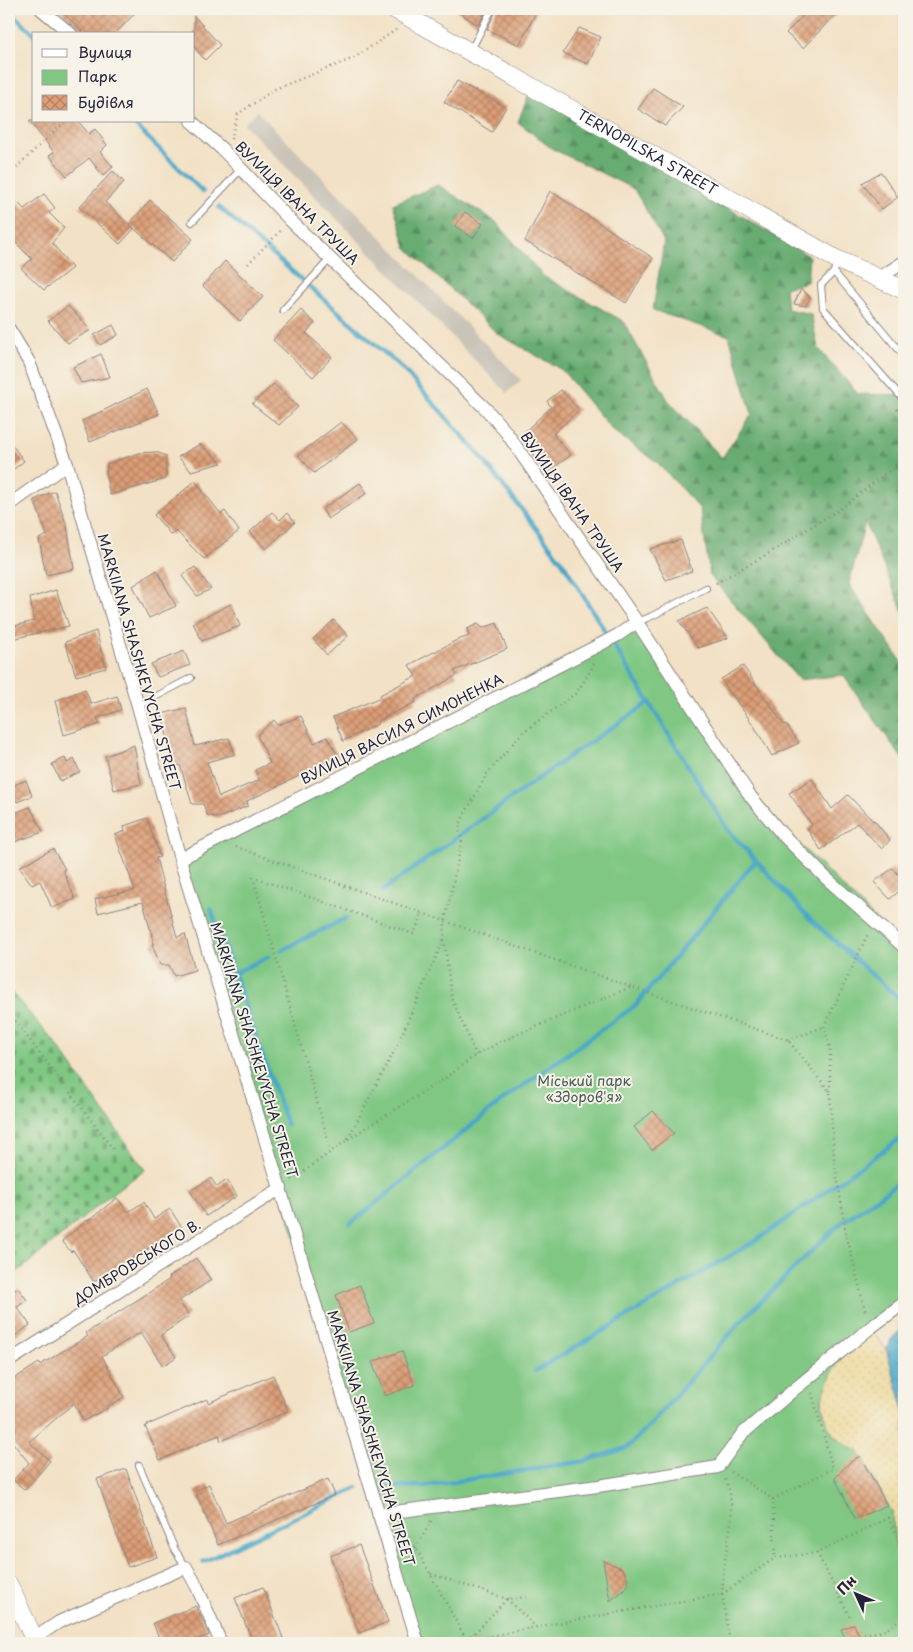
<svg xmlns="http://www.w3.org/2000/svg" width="913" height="1652" viewBox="0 0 913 1652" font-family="'Playpen Sans',sans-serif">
<defs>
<pattern id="forest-firs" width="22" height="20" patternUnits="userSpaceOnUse" patternTransform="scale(1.25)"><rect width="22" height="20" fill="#67ac71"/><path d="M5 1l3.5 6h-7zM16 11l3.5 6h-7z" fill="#548c5e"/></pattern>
<pattern id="sand-dots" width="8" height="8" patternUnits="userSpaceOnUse" patternTransform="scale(1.25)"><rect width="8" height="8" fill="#eeda9e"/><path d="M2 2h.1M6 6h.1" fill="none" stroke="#ccbb89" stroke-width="1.8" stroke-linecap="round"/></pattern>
<pattern id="cemetery-stones" width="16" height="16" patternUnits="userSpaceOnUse" patternTransform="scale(1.25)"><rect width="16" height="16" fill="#7fc783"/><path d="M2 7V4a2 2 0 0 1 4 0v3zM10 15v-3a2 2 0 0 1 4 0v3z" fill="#68a16c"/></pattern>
<pattern id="water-ripples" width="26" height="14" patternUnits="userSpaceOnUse" patternTransform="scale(1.25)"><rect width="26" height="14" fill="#48a7c7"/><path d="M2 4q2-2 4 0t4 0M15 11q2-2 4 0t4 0" fill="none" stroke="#3c88a3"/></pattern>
<pattern id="building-cross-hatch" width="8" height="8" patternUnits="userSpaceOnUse" patternTransform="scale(1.25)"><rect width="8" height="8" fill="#dc9e76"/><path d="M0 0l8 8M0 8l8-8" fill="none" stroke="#b28062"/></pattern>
</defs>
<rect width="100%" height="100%" fill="#f7f3e8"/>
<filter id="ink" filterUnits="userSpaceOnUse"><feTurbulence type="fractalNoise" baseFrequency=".02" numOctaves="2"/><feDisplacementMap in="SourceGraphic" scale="10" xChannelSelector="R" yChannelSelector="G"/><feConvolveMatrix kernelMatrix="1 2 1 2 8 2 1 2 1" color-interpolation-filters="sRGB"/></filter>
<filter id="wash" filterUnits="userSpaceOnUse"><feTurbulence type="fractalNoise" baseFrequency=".0096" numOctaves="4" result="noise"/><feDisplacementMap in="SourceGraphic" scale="20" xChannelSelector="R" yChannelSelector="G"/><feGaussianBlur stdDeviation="1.12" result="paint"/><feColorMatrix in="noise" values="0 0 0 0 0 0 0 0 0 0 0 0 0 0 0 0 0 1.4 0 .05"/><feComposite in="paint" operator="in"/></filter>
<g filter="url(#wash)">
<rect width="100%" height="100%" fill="#f2e1c5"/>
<path fill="#c9c3b8" d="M257 111 521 380 507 393 244 124Z"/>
<path fill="url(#forest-firs)" stroke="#446756" d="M530 91 809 256 807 282 785 288 787 309 811 314 818 348 858 394 904 395V518L902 521 904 549V614L865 522 849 584 904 665V761L843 675 799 680 710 576 700 509 657 462 613 431 562 370 498 334 406 247 393 204 438 185 496 222 543 276 623 321 668 400 722 458 752 414 729 336 653 310 664 241 634 189 551 148 518 122Z"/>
<path fill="url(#sand-dots)" stroke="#887e6c" d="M870 1328 886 1349 904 1410V1573L901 1568 895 1543 892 1513 858 1451C841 1444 829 1435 825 1417 824 1412 822 1406 822 1401 822 1375 851 1343 870 1328Z"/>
<path fill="url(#cemetery-stones)" stroke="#50745f" d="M9 990 54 1041 145 1170 119 1188 9 1279Z"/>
<path fill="#7fc783" stroke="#50745f" d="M637 622 751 797 904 947V1303C874 1325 841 1346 828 1383 826 1388 822 1395 822 1401 822 1406 824 1412 825 1417 829 1435 841 1444 858 1451L892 1513 895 1543 901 1568 904 1573V1643H418L180 859Z"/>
<path fill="url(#water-ripples)" stroke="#356481" d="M904 1327V1410L886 1349 892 1338Z"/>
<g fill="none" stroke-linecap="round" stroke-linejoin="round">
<path stroke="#48a7c7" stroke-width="4.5" d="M9 11 34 34
M131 121 203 192
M219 207 402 368 478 453 563 563 727 829 809 918 904 1003
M382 891 574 753 650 702
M211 909 287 1125
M282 950 346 918
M234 973 268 957
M350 1224 503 1100 636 1005 756 860
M535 1371 757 1240 904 1136
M384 1487 427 1486 585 1461 627 1448 650 1425 741 1321 837 1226 904 1179
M203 1562 357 1488"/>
</g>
<g id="blocks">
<path fill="url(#building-cross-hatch)" d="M59 9H139L115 34H85Z
M454 9H487L478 25Z
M497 9H538L519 45 487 29Z
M810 9H841L803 48 786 33Z
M194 16 220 45 205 60 194 47Z
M579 28 601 37 588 64 563 53Z
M457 81 506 107 492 132 444 102Z
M653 88 683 107 665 126 638 109Z
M29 121H78L89 134 95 129 107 145 100 152 113 167 103 176 89 158 67 176 49 155 54 152Z
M113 171 124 182 105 202 134 229 120 244 79 207Z
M881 172 898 197 882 209 862 183Z
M550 191 653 258 626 303 525 241Z
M9 194 24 209 44 194 55 208 49 213 64 228 52 243 72 268 44 290 21 268 32 259 9 236Z
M150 200 193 239 172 262 129 224Z
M465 212 483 224 473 238 455 226Z
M225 261 263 297 240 321 203 286Z
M801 289 810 297 806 306 794 304Z
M68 306 91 330 68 343 48 321Z
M301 310 315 323 306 333 332 357 313 377 273 340Z
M113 325 118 335 100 345 94 335Z
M101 354 110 377 81 383 73 367Z
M274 384 298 407 279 425 252 404Z
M147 389 159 414 90 442 82 421Z
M561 390 579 410 553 434 571 455 547 473 520 436 551 407 547 401Z
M341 422 358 439 314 473 298 455Z
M9 441 24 461 9 473Z
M200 444 222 463 191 471 178 457Z
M156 452 166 456V479L110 495 106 476 107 464 139 453Z
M195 481 221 514 225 511 239 531 204 559 176 531 171 535 154 515Z
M360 483 367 493 328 519 322 509Z
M55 491 67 526 74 569 46 575 39 539 47 535 34 500Z
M272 512 280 520 287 513 295 522 266 549 250 532Z
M681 540 692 571 666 580 650 549Z
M195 567 211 589 197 596 182 576Z
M157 570 176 606 149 618 133 586Z
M56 590 69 626 12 639 10 627 34 621 30 598Z
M231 604 240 626 202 641 193 623Z
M707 608 728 638 698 648 679 621Z
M334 620 348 636 327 655 313 639Z
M497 623 507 649 454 671 457 675 415 699 416 702 377 721 378 724 343 741 333 717 381 697 380 695 416 676 409 665 455 641 469 636 467 629 478 624 483 628Z
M96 631 106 668 76 676 65 642Z
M184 651 190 665 158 677 151 664Z
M743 666 784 725 786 724 799 743 772 756 754 726 721 679Z
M85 689 91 704 117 696 121 710 97 718 100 724 64 735 55 701Z
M186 708 195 746 229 738 235 754 207 762 219 797 259 780 255 770 270 763 257 735 274 720 278 725 301 716 314 743 327 737 339 757 247 801 248 806 218 818 207 815 203 804H192L180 765 174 767 162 714Z
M134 745 141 784 114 790 105 756Z
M65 758 67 763 74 759 80 772 60 781 52 764Z
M812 779 832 809 848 795 873 821 874 820 890 840 882 849 857 823 821 850 807 829 812 825 789 793Z
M26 780 32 796 17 802 10 787Z
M30 807 43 832 9 844V815Z
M147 818 160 857 156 858 177 937 185 934 195 970 174 976 169 965H160L152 944H154L143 902 98 913 95 899 135 890 115 835 125 831 124 826Z
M53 849 65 869 63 870 75 899 52 908 40 881 32 885 19 867Z
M893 868 904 882V887L890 899 874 882Z
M653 1111 674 1133 652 1150 634 1127Z
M211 1178 217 1187 227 1180 237 1196 206 1216 190 1191Z
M117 1198 128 1212 144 1202 154 1219 170 1209 182 1228 94 1282 73 1250 71 1252 62 1241 87 1220 88 1221Z
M196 1258 211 1280 179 1301 189 1316 161 1335 176 1357 163 1366 141 1332 102 1356 124 1397 107 1407 108 1408 83 1421 74 1403 29 1442 50 1461 25 1490 13 1480 29 1463 9 1438V1382L39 1363 40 1365 88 1336 86 1333 170 1279 169 1277Z
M360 1285 374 1323 349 1332 336 1295Z
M18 1288 27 1300 17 1307 30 1325 9 1340V1294Z
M402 1351 414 1385 385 1396 372 1362Z
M273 1375 288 1411 221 1441 219 1435 160 1460 145 1426 207 1399 208 1403Z
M860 1456 887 1505 855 1519 835 1478 849 1463Z
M126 1469 157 1557 128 1567 97 1479Z
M328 1479 335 1495 218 1545 195 1491 209 1484 226 1523Z
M359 1545 388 1622 359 1633 330 1556Z
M603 1560 623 1569 628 1579 627 1585 624 1590 610 1601Z
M263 1587 285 1643H253L235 1598Z
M196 1606 209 1635 188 1643H161L153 1623Z
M854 1624 862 1643H847L841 1629Z"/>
</g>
</g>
<g filter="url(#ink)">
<use href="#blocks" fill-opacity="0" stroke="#8a8280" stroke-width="1"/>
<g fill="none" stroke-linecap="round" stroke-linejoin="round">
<defs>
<path id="lane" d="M471 50 492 9
M192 222 241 169
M835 267 834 272 904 356
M834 272 821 285 823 308 904 400
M283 310 330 259
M637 622 650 617 706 588
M138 706 191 678
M139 1465 175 1550 186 1567"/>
<path id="street" d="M41 9 71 34
M191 121 223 150 290 220 486 409 506 432 637 622 751 797 781 833 826 878 904 947
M879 278 904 262
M9 329 29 362 67 464 138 706 180 859 418 1643
M9 505 67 464
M180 859 603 643 618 635 637 622
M9 1361 281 1188
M378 1514 598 1486 718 1467 742 1434 796 1388 870 1328 904 1303
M27 1643 59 1622 186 1567 197 1587 221 1643"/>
<g id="secondary">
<path id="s1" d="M394 9 836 259 904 290"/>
<path d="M9 1585 36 1643"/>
</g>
</defs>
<use href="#lane" stroke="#8a8280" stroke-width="8"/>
<use href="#street" stroke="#8a8280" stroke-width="14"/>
<use href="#secondary" stroke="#8a8280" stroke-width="19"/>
<path stroke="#8a8280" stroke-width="2.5" stroke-dasharray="1 4" stroke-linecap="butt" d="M231 139 238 114 275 89 354 58 397 29
M9 174 66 121
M248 264 282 229
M897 409 904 420
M716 583 766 555 843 507 895 466 904 443
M236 847 422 913 414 934 253 877
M253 877 331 1151
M422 913 631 987 788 1040 830 1092 834 1158 846 1233 866 1314
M444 940 452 999 476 1055
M9 1013 114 1150
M788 1040 824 1027
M830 1091V1048L824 1027 868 934
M348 1139 444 1079 476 1055 502 1041 631 987
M292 1180 347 1140 395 1050 444 939 445 921 462 841 459 829 462 819 487 774 522 733 576 693 588 675 594 663
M731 1472 773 1499 775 1558
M773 1499 833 1469 812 1393
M399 1533 416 1548 468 1643
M416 1548 431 1521
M817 1553 850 1617
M9 1562 12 1569
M431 1574 507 1599 536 1627
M722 1594 775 1558 817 1553 888 1518 904 1549
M722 1594C723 1583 723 1571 725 1559 729 1535 737 1502 725 1479
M864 1634C885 1632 891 1629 904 1614
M468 1640 507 1599 527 1597
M467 1641 536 1627 722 1594 730 1643"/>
<use href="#lane" stroke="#fff" stroke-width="6"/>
<use href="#street" stroke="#fff" stroke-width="12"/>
<use href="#secondary" stroke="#fff" stroke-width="18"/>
</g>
</g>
<g text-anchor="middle" stroke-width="4" stroke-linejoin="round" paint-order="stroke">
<g font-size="14" fill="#22223b" stroke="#f7f3e8">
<text dy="5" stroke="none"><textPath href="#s1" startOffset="291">TERNOPILSKA STREET</textPath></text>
<text transform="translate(297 203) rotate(45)" y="5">ВУЛИЦЯ ІВАНА ТРУША</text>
<text transform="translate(572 502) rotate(55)" y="5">ВУЛИЦЯ ІВАНА ТРУША</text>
<text transform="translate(139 662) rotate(74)" y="5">MARKIIANA SHASHKEVYCHA STREET</text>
<text transform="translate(402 729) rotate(-27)" y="5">ВУЛИЦЯ ВАСИЛЯ СИМОНЕНКА</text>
<text transform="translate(254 1050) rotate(73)" y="5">MARKIIANA SHASHKEVYCHA STREET</text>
<text transform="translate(137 1262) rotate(-32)" y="5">ДОМБРОВСЬКОГО В.</text>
<text transform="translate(371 1438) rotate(73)" y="5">MARKIIANA SHASHKEVYCHA STREET</text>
</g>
<g font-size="14" fill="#435c54" stroke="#f7f3e8">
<text x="584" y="1086">Міський парк<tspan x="584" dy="16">«Здоров'я»</tspan></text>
</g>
</g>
<rect width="913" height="1652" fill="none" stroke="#f7f3e8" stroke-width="30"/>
<rect x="32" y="32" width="162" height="90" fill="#f7f3e8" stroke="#a29fa3"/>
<rect x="42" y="49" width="25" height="8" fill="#ffffff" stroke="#a29fa3"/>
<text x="78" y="58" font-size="15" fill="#22223b">Вулиця</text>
<rect x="42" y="70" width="25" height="15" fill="#7fc783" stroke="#a29fa3"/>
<text x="78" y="82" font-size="15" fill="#22223b">Парк</text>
<rect x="42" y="95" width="25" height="15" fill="url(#building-cross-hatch)" stroke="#a29fa3"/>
<text x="78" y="108" font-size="15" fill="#22223b">Будівля</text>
<g transform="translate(856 1594) rotate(314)" stroke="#f7f3e8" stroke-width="4" paint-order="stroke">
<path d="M0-4L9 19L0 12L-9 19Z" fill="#22223b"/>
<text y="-8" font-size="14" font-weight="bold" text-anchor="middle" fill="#22223b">Пн</text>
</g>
</svg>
